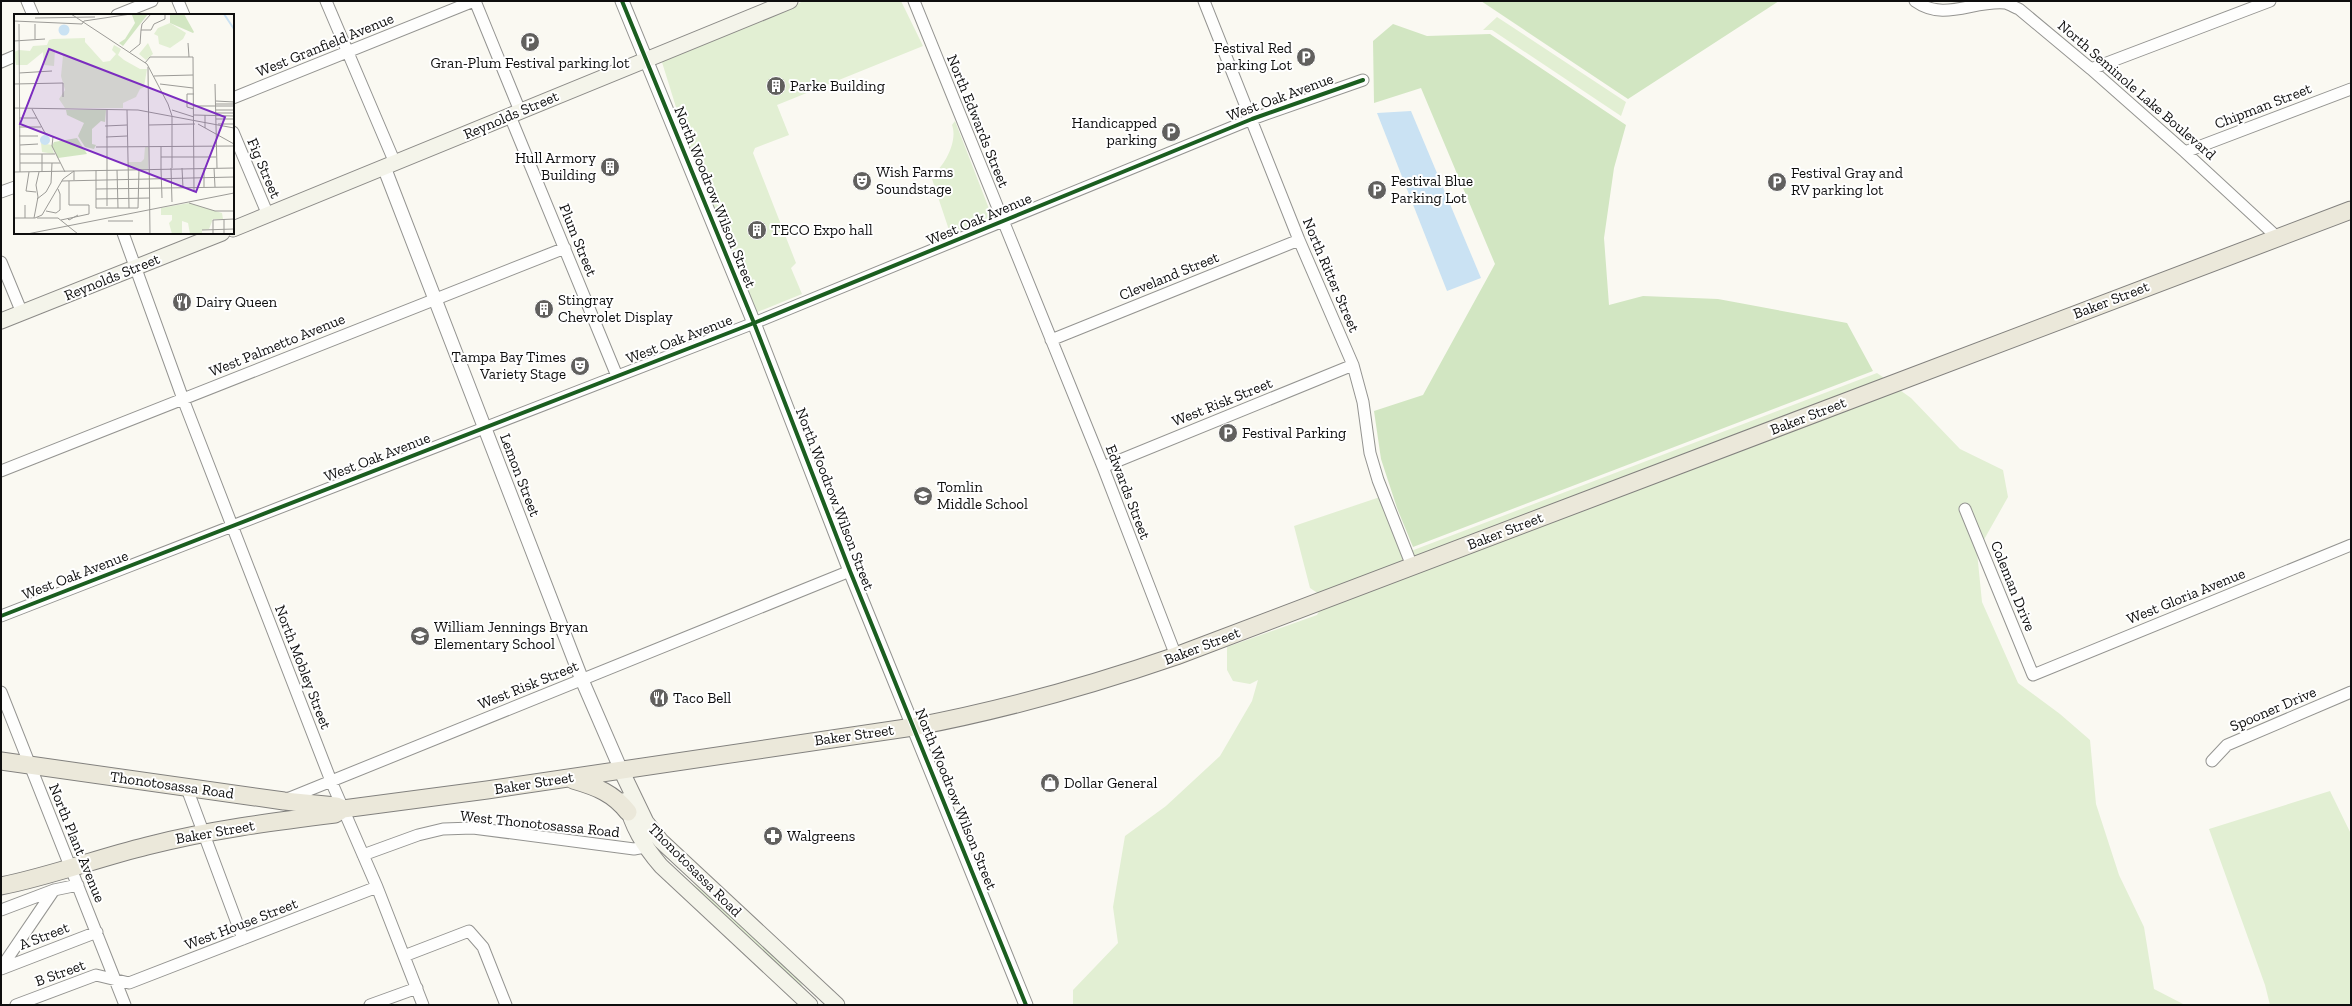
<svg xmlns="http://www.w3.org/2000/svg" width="2352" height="1006" viewBox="0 0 2352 1006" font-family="'Zilla Slab',serif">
<rect width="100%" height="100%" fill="#faf9f2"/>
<path fill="#e2efd3" d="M804 1H901L923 46 777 105 789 135 755 148 753 153 796 263 791 268 802 294 755 313 694 165 661 59Z
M1497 17 1626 102 1621 116 1492 30H1483Z
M955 121 993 219 951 236 931 176C945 166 958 141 952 125Z
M1877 373 1887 380 1415 560 1411 551Z
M1897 388 1911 398 1960 449 2003 470 2008 497 1977 552 1982 602 2018 683 2060 714 2090 740 2096 804 2119 875 2144 927 2154 989 2185 1005H1073V990L1118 943 1113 907 1125 836 1166 806 1220 756 1252 701 1258 680 1250 684 1233 681 1227 670V647L1317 615 1321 607Z
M1380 497 1406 563 1319 594 1310 588 1294 526Z
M2330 791 2351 834V1005H2270L2265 985 2209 829Z
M681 875 712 898 792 971 803 986 787 977Z"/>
<path fill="#d2e6c2" d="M1481 1H1779L1628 99Z
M1393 24 1427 36 1490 34 1626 125 1614 168 1604 238 1609 305 1643 296 1718 299 1847 323 1873 371 1413 547 1397 508 1381 459 1374 411 1423 395 1495 264 1421 88 1374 103 1373 41Z"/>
<path fill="#cae2f3" d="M1411 111 1481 278 1447 291 1377 113Z"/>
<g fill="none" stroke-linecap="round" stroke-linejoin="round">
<defs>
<path id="minor" d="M27 1 33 15
M178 1 184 15
M326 1 395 163
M475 1 520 111
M914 1 1103 467 1176 656
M1204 1 1299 240 1353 365 1363 402 1370 453 1378 480 1412 566
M1915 1C1944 22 1973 0 2005 3 2009 4 2014 7 2019 9L2091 69 2185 152 2277 237
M117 15 152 1
M1 62 15 56
M2091 69 2270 1
M233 98 474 1
M510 116 617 376
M233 132 268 215
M2185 152 2351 89
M1 192 15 187
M123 233 183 399 331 781 377 887 423 1005
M1 262 22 313
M1051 340 1299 240
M1103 467 1353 365
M1 471 565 248
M1965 509 2033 675 2351 545
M1 616 754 323 1252 119 1363 80
M1 692 125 1005
M2212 761 2227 745 2351 692
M186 786 243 939
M287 799 850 571
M363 855 418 835 443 829 473 828 634 849 645 847
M1 910 54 890 78 885
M404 956 469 931 483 947 506 1005
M1 968 54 890
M1 969 97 932
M16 1005 96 975 129 983 377 887
M370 1005 417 988"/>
<path id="tertiary" d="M622 1 754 323 850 571 1026 1005
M384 167 582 680 621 770"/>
<path id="secondary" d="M233 229 790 1
M1 321 222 233
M621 770 646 822 661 841 837 1005
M626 800C631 826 644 846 661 866L810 1005"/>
<path id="primary" d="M1 761 284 801 336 806 341 808
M573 780C597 787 613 793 628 812
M1 886C51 876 98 858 147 846 209 830 271 822 335 814L343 809 487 790 913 727C1003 710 1089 686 1176 656L2351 210"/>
</defs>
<use href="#minor" stroke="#949491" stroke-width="13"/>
<use href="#tertiary" stroke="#949491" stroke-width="15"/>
<use href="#secondary" stroke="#8b8a87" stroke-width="17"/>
<use href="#primary" stroke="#82817e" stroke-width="19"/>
<use href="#minor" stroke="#fefefd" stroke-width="11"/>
<use href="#tertiary" stroke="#fefefd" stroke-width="13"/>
<use href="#secondary" stroke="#f4f4ea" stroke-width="15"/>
<use href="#primary" stroke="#ebe8da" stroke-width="17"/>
<defs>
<path id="cycleway" d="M622 1 754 323 850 571 1026 1005
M1 616 754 323 1252 119 1363 80"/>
</defs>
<use href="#cycleway" stroke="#fff" stroke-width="6"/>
<use href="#cycleway" stroke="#1b5e20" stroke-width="4"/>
</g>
<defs>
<symbol id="parking-disc" viewBox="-11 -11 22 22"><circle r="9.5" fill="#61605e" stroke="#fff"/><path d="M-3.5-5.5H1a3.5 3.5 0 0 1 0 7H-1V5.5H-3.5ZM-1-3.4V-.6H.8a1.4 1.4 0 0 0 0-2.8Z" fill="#fff"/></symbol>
<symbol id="building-disc" viewBox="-11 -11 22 22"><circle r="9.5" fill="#61605e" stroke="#fff"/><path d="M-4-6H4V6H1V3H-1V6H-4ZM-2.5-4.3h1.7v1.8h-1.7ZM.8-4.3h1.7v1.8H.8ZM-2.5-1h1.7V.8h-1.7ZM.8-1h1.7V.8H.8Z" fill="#fff"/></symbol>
<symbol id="theatre-disc" viewBox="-11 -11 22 22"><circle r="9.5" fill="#61605e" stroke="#fff"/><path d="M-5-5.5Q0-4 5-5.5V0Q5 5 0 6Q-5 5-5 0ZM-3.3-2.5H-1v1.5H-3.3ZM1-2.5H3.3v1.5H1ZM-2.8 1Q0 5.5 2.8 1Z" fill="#fff"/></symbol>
<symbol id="restaurant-disc" viewBox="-11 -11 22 22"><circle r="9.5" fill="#61605e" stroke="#fff"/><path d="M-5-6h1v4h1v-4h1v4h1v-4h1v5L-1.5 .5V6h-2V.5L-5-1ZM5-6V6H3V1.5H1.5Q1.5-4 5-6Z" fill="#fff"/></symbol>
<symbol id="school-disc" viewBox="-11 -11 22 22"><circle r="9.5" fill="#61605e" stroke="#fff"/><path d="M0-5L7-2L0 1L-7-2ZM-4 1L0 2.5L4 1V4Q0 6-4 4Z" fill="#fff"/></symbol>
<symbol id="shop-disc" viewBox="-11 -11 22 22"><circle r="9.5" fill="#61605e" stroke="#fff"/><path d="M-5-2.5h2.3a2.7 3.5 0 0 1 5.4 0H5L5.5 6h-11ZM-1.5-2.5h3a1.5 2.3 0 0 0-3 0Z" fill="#fff"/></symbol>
<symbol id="pharmacy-disc" viewBox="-11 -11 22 22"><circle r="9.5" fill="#61605e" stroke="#fff"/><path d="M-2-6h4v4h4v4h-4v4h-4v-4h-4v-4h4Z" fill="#fff"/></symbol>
</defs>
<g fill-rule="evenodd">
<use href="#parking-disc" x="519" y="31" width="22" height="22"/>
<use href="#parking-disc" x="1295" y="46" width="22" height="22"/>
<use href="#building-disc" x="765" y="75" width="22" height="22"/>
<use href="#parking-disc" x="1160" y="121" width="22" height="22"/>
<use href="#building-disc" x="599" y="156" width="22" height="22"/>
<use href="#theatre-disc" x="851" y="170" width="22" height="22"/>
<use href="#parking-disc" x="1766" y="171" width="22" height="22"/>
<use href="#parking-disc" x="1366" y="179" width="22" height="22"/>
<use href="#building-disc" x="746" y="219" width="22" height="22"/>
<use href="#restaurant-disc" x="171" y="291" width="22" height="22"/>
<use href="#building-disc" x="533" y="298" width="22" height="22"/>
<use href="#theatre-disc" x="569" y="355" width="22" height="22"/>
<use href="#parking-disc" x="1217" y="422" width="22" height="22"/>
<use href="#school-disc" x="912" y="485" width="22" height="22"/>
<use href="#school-disc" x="409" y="625" width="22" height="22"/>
<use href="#restaurant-disc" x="648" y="687" width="22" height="22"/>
<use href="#shop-disc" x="1039" y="772" width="22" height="22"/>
<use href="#pharmacy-disc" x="762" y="825" width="22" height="22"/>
</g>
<g text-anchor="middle" stroke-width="4" stroke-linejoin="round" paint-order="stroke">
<g font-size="15" fill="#0e0e0e" stroke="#fff">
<text transform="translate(325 45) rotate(-22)" y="5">West Granfield Avenue</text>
<text transform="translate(2137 90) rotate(41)" y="5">North Seminole Lake Boulevard</text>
<text transform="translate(1280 97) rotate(-20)" y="5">West Oak Avenue</text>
<text transform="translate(2263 106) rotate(-21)" y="5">Chipman Street</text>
<text transform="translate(511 115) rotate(-23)" y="5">Reynolds Street</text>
<text transform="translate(978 121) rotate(68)" y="5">North Edwards Street</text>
<text transform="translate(264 168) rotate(67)" y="5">Fig Street</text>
<text transform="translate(715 197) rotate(68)" y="5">North Woodrow Wilson Street</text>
<text transform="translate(979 219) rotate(-23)" y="5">West Oak Avenue</text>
<text transform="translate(578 240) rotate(68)" y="5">Plum Street</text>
<text transform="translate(1331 275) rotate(67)" y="5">North Ritter Street</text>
<text transform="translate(1169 276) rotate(-22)" y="5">Cleveland Street</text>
<text transform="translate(112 277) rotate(-22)" y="5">Reynolds Street</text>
<text transform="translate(2111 300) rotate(-21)" y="5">Baker Street</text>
<text transform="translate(679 339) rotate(-21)" y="5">West Oak Avenue</text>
<text transform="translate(277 345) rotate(-22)" y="5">West Palmetto Avenue</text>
<text transform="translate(1222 402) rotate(-22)" y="5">West Risk Street</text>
<text transform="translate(1808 416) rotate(-21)" y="5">Baker Street</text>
<text transform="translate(377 457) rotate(-21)" y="5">West Oak Avenue</text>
<text transform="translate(520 475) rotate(69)" y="5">Lemon Street</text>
<text transform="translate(1128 492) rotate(69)" y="5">Edwards Street</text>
<text transform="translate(835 499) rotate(69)" y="5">North Woodrow Wilson Street</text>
<text transform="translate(1505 531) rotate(-21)" y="5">Baker Street</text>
<text transform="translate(75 575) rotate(-21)" y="5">West Oak Avenue</text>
<text transform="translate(2013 586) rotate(68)" y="5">Coleman Drive</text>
<text transform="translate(2186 596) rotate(-22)" y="5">West Gloria Avenue</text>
<text transform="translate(1202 646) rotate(-21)" y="5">Baker Street</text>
<text transform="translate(303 667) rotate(69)" y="5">North Mobley Street</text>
<text transform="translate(528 685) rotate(-22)" y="5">West Risk Street</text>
<text transform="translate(2273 709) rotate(-23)" y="5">Spooner Drive</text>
<text transform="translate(854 735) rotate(-8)" y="5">Baker Street</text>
<text transform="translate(534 783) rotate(-9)" y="5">Baker Street</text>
<text transform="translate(172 785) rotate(8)" y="5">Thonotosassa Road</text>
<text transform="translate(956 799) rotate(68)" y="5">North Woodrow Wilson Street</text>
<text transform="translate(540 824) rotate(6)" y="5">West Thonotosassa Road</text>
<text transform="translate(215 832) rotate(-10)" y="5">Baker Street</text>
<text transform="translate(77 843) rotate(68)" y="5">North Plant Avenue</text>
<text transform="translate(695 870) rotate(45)" y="5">Thonotosassa Road</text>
<text transform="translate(241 924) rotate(-21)" y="5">West House Street</text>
<text transform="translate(44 936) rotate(-21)" y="5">A Street</text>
<text transform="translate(60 973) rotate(-20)" y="5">B Street</text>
</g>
<g font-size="15" fill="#0e0e0e" stroke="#fff" text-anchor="start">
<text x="1292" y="53" text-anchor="end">Festival Red<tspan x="1292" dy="17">parking Lot</tspan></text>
<text x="530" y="68" text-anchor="middle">Gran-Plum Festival parking lot</text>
<text x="790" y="91">Parke Building</text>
<text x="1157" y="128" text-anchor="end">Handicapped<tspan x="1157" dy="17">parking</tspan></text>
<text x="596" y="163" text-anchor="end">Hull Armory<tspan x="596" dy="17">Building</tspan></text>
<text x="876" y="177">Wish Farms<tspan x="876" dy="17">Soundstage</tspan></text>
<text x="1791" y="178">Festival Gray and<tspan x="1791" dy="17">RV parking lot</tspan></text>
<text x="1391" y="186">Festival Blue<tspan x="1391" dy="17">Parking Lot</tspan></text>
<text x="771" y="235">TECO Expo hall</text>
<text x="558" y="305">Stingray<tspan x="558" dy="17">Chevrolet Display</tspan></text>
<text x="196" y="307">Dairy Queen</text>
<text x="566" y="362" text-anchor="end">Tampa Bay Times<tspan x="566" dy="17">Variety Stage</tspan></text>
<text x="1242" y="438">Festival Parking</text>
<text x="937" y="492">Tomlin<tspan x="937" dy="17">Middle School</tspan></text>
<text x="434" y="632">William Jennings Bryan<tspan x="434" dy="17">Elementary School</tspan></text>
<text x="673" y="703">Taco Bell</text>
<text x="1064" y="788">Dollar General</text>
<text x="787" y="841">Walgreens</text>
</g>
</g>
<g transform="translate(14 14)">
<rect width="220" height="220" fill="#faf9f2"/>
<path d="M156 9 172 19 169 25 156 34 145 30 144 22 140 20 144 14ZM71 24V28L89 48 96 47 102 40 98 36 100 31 107 35 104 41 110 46 126 55H133L130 73 126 75 122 83 109 89V94H51L45 85 51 76 47 62 49 42 41 36 40 52 30 51 29 38 13 51H2L0 38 5 36 16 37 19 32 33 31 35 26 39 25ZM134 29 139 40 132 46 125 40ZM27 129 38 131 40 140 28 138ZM131 133H135L134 155H115L114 148H127L130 145ZM175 189 208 199 209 205H199L195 215 188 216V220H176L174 209 168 207V220H158L155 209 158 206V201H147V194Z" fill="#e2efd3"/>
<path d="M134 0 109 32 105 29 111 25 121 9 118 1ZM170 0 180 18 179 19 156 9V0ZM52 96H92L91 108 87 107 78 115V130L82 131 80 135 71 133 64 122 70 109 53 101ZM63 124 73 140 44 144 38 132 40 128Z" fill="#d2e6c2"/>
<path d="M44.5 16a5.5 5.5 0 1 1 11 0a5.5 5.5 0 1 1-11 0ZM26 126a5 5 0 1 1 10 0a5 5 0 1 1-10 0Z" fill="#cae2f3"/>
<path fill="none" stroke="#cae2f3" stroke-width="2" d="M210 0 220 15"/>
<path fill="none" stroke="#9c9b97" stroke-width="1" d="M57 0 133 50 154 90 158 102M137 0 128 10 127 16H137L140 10 151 5V0M21 4 81 3M0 7 68 10 70 7 117 0M5 10 6 158M21 10V25M0 27 31 25M174 29 175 43M116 38 126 30 127 16M131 49 136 43H179L180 178M134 53 136 220M5 59 38 57M140 62 179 61M0 70 49 69V83M146 70 179 74M201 70 203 154M180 80H173V93L180 95M202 87 220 88M202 90H220M180 92H220M0 94 124 96 220 114M18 95 31 119 39 123 38 132 51 158M93 95V192M113 96 115 194M158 96 180 103M202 96H220M202 99H220M180 101 220 102M158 102V154M5 104H23M202 105H220M184 110 220 130M204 110H220M135 111 181 110M91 112 113 111M5 113H27M191 114V101M5 122H24M92 123 113 122M6 131 24 130M147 132V155M82 133 220 132M6 140H41M28 140V158M147 143H202M6 149H46M157 154 158 188M168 154 169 174M190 154V173M200 154 201 173M147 155 148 184M82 156V194H124L125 155M103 156 104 194M0 158 60 157V166M15 158 12 177 22 178M48 167 220 163M82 175 220 173M23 185 32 178 37 169 38 149M82 185 136 184M175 189 201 197H220M32 197 42 199 46 196V180L44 175M0 204H21L28 201 49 165 60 157 220 154M11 204V191M20 204 24 183 22 171 25 158M23 204H44L64 220M53 204 55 206 64 201M210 205V220M47 206 75 200V191H55V167M94 207H119M188 216 220 215M13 220 220 179M199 220V206L220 205"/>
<path fill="#7b2cbf" fill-opacity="0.15" stroke="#7b2cbf" stroke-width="2" d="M35 35 211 103 182 178 6 110Z"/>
<rect width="220" height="220" fill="none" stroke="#0e0e0e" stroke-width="2"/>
</g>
<rect width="2352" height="1006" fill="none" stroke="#0e0e0e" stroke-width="4"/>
</svg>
